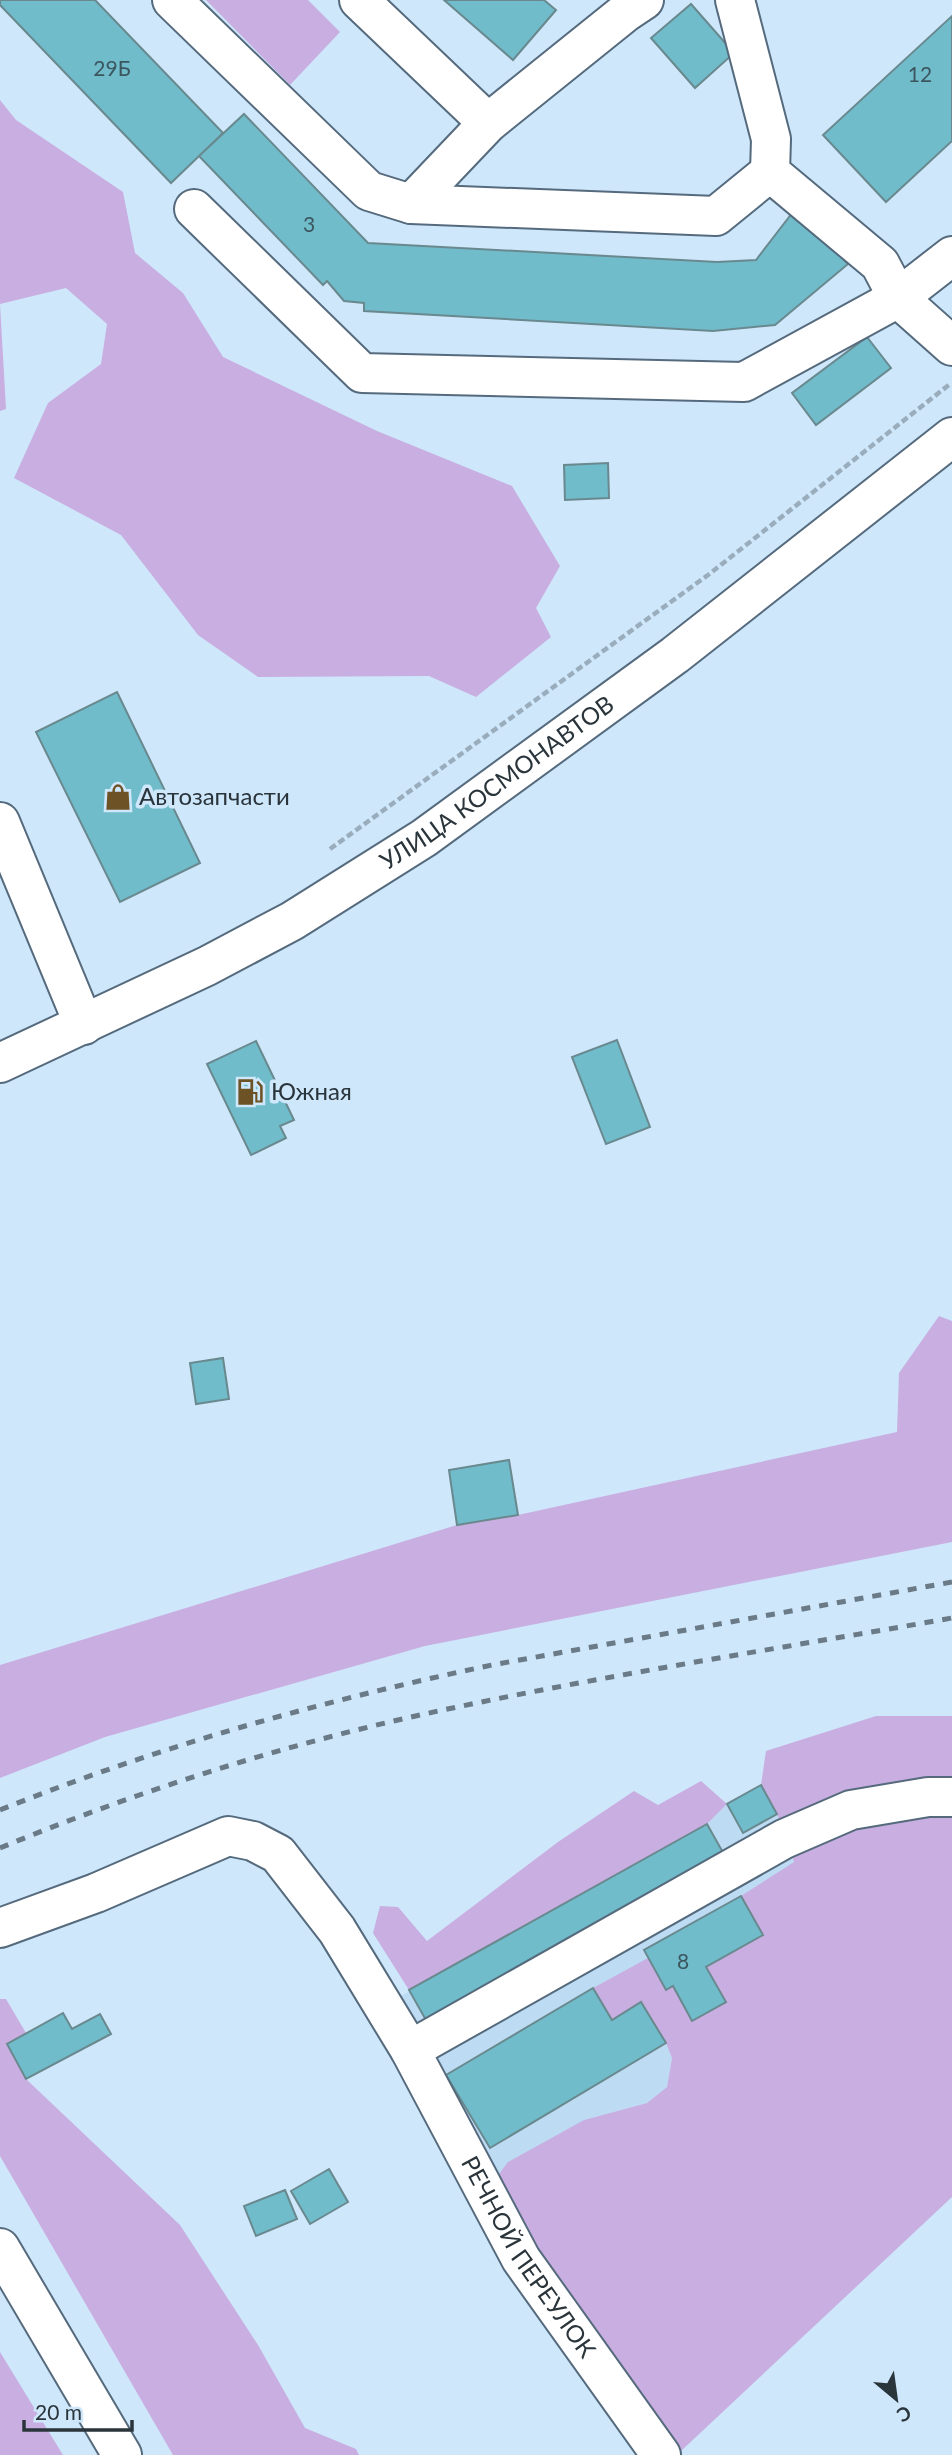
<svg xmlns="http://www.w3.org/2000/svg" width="952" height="2455" viewBox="0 0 952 2455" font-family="Lato,sans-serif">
<rect width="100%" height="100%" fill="#cee7fb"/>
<path fill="#bddcf4" d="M761 1785 777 1814 794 1863 741 1896 763 1935 726 2002 692 2021 666 1990 641 2002 666 2043 672 2058 667 2087 647 2103 584 2120 493 2182 394 2000 707 1824 727 1804Z"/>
<path fill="#c9aee1" d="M206 0H308L340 32 290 85Z
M0 100 16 120 123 192 135 253 183 293 223 357 377 431 512 486 560 566 536 608 551 637 476 697 429 676 258 677 198 635 121 535 14 478 48 403 101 364 107 324 66 288 0 304 6 409 0 411Z
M939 1316 952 1321V1542L425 1646 105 1737 0 1778V1665L457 1525 518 1515 897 1432 899 1373Z
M876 1716H952V2197L681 2451 522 2234 493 2182 508 2162 584 2120 647 2103 667 2087 672 2058 666 2043 642 2002 612 2020 593 1988 648 1958 665 1989 673 1986 692 2020 726 2002 706 1967 763 1935 741 1896 794 1862 777 1814 761 1785 766 1751Z
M701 1781 727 1804 707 1824 409 1990 373 1933 380 1906 398 1907 427 1941 558 1842 634 1791 658 1805Z
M0 1999H6L26 2033 7 2044 26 2079 180 2225 258 2345 305 2428 356 2449 359 2455H173L0 2156Z
M0 2352 63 2455H0Z"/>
<path fill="#70bcca" stroke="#69898f" stroke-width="2" d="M0 0H95L223 133 171 183 0 5Z
M444 0H544L556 10 513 60Z
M691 4 734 53 695 88 651 38Z
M952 16V141L886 202 823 135Z
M244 114 368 243 717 262 756 260 796 208 848 264 775 325 713 331 364 311V303L344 301 327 281 323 285 199 156Z
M867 337 891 368 816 425 792 393Z
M608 463 609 498 565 500 564 465Z
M117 692 200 863 120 902 36 732Z
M617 1040 650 1127 606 1144 572 1057Z
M256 1041 294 1120 280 1126 286 1138 251 1155 207 1064Z
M223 1358 229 1399 196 1404 190 1363Z
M509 1460 518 1515 457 1525 449 1470Z
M761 1785 777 1814 743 1833 727 1804Z
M707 1824 725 1856 427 2022 409 1990Z
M741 1896 763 1935 706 1967 726 2002 692 2021 673 1986 666 1990 644 1950Z
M593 1988 612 2020 641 2002 666 2043 490 2148 446 2075Z
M63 2013 72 2029 100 2014 111 2034 26 2079 7 2044Z
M329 2169 348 2202 310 2224 291 2191Z
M285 2190 297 2219 256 2236 244 2206Z"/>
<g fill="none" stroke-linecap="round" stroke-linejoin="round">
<defs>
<g id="minor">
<path d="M172 0 369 191 411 204 488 123 626 12 644 0"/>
<path d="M359 0 488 123"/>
<path d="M735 0 771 139 770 172 880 264 898 298 952 346"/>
<path d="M411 204 716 216 770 172"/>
<path d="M194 209 362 373 744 382 898 298 952 256"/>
<path d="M0 822 84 1025"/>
<path id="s1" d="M0 1063 207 966 292 921 424 838 675 655 952 437"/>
<path id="s2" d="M0 1928 96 1893 228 1836 253 1841 278 1854 337 1930 410 2050 521 2259 661 2455"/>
<path d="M410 2050 784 1839 851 1810 928 1797H952"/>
</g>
<path id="major" d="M0 2248 122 2455"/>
</defs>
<use href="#minor" stroke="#556a7c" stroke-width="42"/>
<use href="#major" stroke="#556a7c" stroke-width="42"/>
<path stroke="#99adbd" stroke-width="4.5" stroke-dasharray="7 3.5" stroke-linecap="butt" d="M330 849 708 575 950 384"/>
<use href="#minor" stroke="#fff" stroke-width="38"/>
<use href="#major" stroke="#fff" stroke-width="38"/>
<path stroke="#6a7a86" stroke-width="5" stroke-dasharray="9 9" stroke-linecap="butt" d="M0 1810C159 1746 325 1700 492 1665L952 1582
M0 1848C143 1789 292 1742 443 1710 612 1674 782 1648 952 1618"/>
</g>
<defs>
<symbol id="shop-bare" viewBox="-9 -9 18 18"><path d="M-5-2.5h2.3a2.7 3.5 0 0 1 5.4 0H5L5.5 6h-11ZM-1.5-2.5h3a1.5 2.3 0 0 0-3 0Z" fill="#6d5225" stroke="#cee7fb" stroke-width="2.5" paint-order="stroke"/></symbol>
<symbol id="fuel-bare" viewBox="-9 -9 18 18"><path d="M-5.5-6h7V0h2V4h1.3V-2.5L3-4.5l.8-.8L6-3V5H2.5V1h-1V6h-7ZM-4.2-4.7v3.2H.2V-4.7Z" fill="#6d5225" stroke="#cee7fb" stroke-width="2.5" paint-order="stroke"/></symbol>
</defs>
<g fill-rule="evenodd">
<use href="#shop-bare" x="99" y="778" width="38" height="38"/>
<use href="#fuel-bare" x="231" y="1073" width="38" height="38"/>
</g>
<g text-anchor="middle" stroke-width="7" stroke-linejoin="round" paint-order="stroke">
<g font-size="21" fill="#3c565f">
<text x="112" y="76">29Б</text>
<text x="920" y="82">12</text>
<text x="309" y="232">3</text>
<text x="683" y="1969">8</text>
</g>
<g font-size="24" fill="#2a343b" stroke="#cee7fb">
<text dy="8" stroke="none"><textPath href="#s1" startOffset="572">УЛИЦА КОСМОНАВТОВ</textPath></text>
<text dy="8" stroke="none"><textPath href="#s2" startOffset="775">РЕЧНОЙ ПЕРЕУЛОК</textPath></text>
</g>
<g font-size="24" fill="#2a343b" stroke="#cee7fb" text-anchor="start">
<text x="139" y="805">Автозапчасти</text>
<text x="271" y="1100">Южная</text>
</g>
</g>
<g transform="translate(896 2399) rotate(151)" stroke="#cee7fb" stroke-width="5" paint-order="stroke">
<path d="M0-5L12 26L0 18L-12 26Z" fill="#2a343b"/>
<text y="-10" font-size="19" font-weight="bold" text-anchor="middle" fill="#2a343b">С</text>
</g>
<path d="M24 2420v10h108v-10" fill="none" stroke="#2a343b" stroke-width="3.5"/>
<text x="35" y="2420" font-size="21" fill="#2a343b" stroke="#cee7fb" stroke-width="5" paint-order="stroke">20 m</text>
</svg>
